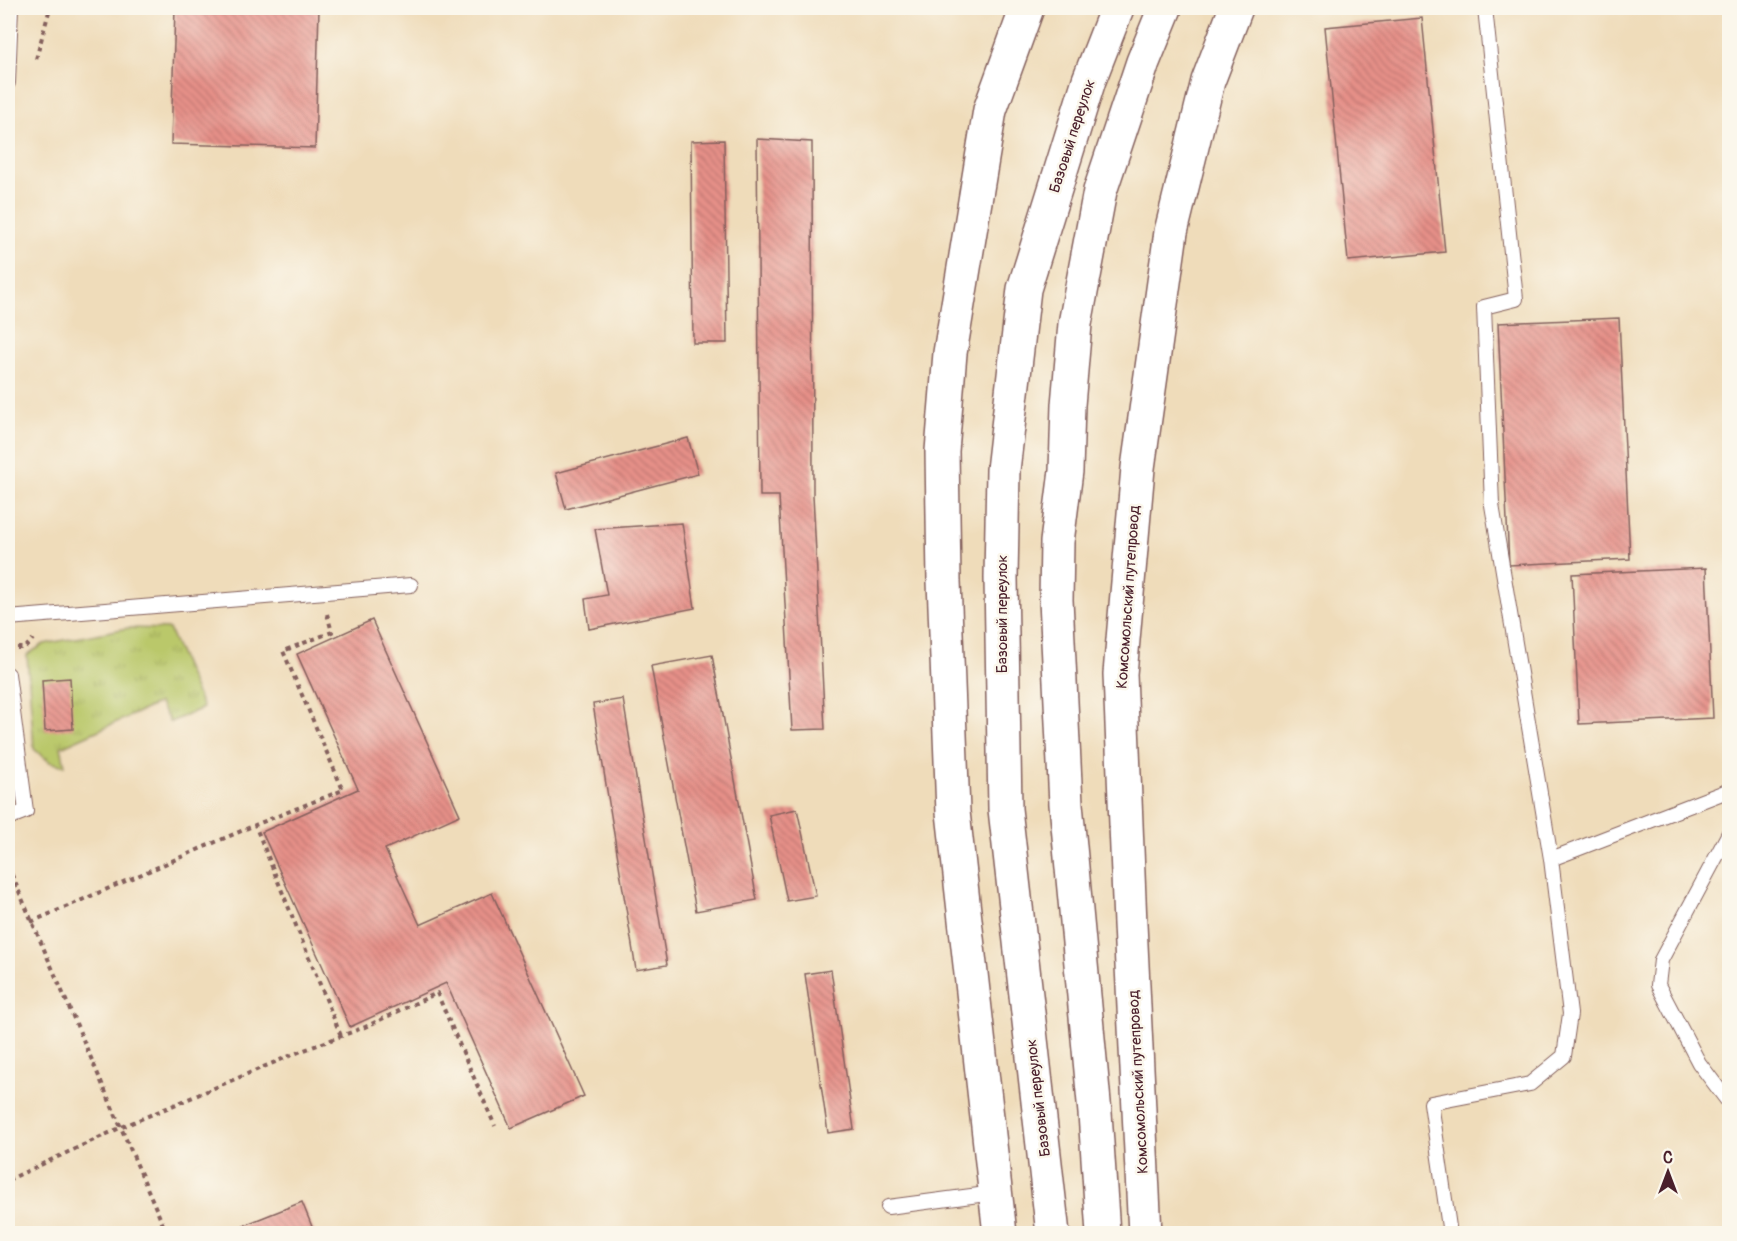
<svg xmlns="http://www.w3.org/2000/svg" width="1737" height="1241" viewBox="0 0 1737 1241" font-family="Pangolin,sans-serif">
<defs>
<pattern id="park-tufts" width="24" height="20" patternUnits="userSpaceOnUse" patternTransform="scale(1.5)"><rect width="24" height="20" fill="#bac86a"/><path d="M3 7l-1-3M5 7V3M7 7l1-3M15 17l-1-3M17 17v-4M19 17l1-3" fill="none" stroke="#a1ab5c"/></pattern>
<pattern id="building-back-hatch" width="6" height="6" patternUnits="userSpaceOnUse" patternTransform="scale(1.5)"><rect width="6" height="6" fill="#e69088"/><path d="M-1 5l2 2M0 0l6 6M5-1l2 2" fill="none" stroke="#bc756f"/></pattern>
</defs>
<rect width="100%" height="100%" fill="#fbf7ec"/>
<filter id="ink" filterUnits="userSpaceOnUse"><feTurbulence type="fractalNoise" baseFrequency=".0167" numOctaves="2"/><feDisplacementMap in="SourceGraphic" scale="12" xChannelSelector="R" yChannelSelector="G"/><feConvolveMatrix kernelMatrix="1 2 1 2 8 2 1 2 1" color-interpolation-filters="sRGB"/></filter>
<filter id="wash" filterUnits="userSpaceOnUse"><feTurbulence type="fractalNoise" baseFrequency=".008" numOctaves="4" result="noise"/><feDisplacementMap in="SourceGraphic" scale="24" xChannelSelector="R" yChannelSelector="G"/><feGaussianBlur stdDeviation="1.35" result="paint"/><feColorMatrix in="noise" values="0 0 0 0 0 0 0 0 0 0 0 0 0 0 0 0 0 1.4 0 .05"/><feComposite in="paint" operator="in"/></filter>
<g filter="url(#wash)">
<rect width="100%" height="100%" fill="#efdcba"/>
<path fill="url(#park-tufts)" stroke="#82744a" stroke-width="1.5" d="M128 628 169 629 203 708 170 722 159 703 61 747 65 766 50 762 34 749 27 655 44 644Z"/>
<g id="blocks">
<path fill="url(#building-back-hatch)" d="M175 8H319L315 148 171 144Z
M1422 18 1445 252 1348 261 1325 27Z
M757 139 812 142 813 495 825 729 792 730 779 496H760Z
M724 140 727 343H693L691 141Z
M1619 318 1630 559 1509 565 1498 323Z
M688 438 698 474 566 509 556 473Z
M682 523 695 608 589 629 585 599 607 595 595 529Z
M1706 568 1713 718 1579 724 1572 574Z
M372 620 460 815 385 849 420 925 492 893 584 1096 511 1128 446 983 350 1027 262 832 358 789 297 654Z
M712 655 757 900 696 911 651 666Z
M70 678 73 729 45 731 42 680Z
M623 699 667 965 636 970 593 704Z
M797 809 816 896 787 901 769 815Z
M831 970 854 1129 828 1133 805 974Z
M302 1202 315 1234H224V1233Z"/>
</g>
</g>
<g filter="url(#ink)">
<use href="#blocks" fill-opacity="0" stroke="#84615d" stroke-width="1.5"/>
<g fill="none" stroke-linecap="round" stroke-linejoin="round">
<defs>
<path id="service" d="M1485 8 1516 299 1484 307 1492 505 1551 859
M8 83 11 8
M8 618 411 585
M8 674 26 811 8 818
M1730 831 1661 960 1658 985 1699 1063 1730 1104
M888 1207 994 1193
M1450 1234 1431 1103 1530 1084 1564 1056 1570 1014 1551 859 1730 790"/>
<path id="primary" d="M1000 1234 953 812 944 581 942 451 950 353 990 110 1027 8
M1053 1234 1005 809 1001 578 1003 470 1024 289 1089 80 1117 8
M1103 1234 1095 1113 1066 804 1056 600 1057 542 1066 471 1068 405 1075 324 1100 191 1143 62 1165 8
M1145 1234 1130 924 1120 674 1138 468 1171 232 1208 81 1236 8"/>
</defs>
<use href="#service" stroke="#84615d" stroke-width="16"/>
<use href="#primary" stroke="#84615d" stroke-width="36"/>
<path stroke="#84615d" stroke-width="4" stroke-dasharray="4.5 4.5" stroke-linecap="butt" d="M36 59 50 8
M327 614 332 632 283 651 343 790 255 825 341 1036
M8 648H25L33 639
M8 866 167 1234
M31 922 255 825
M8 1180 122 1127 299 1052 365 1027 437 993 495 1126"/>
<use href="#service" stroke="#fff" stroke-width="14"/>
<use href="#primary" stroke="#fff" stroke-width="33"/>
</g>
</g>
<g text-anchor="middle" stroke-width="5" stroke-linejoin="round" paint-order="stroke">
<g font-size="15" fill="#4a1f2b" stroke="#fbf7ec">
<text transform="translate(1072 136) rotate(-72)" y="5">Базовый переулок</text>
<text transform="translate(1128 597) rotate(-86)" y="5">Комсомольский путепровод</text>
<text transform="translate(1002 614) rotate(-90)" y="5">Базовый переулок</text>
<text transform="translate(1138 1082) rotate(-93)" y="5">Комсомольский путепровод</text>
<text transform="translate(1038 1098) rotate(-97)" y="5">Базовый переулок</text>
</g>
</g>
<rect width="1737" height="1241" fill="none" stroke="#fbf7ec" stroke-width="30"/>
<g transform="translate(1668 1172)" stroke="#fbf7ec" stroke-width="4.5" paint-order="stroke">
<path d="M0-4.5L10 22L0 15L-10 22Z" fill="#4a1f2b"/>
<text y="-9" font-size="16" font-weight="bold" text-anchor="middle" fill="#4a1f2b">С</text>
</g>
</svg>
